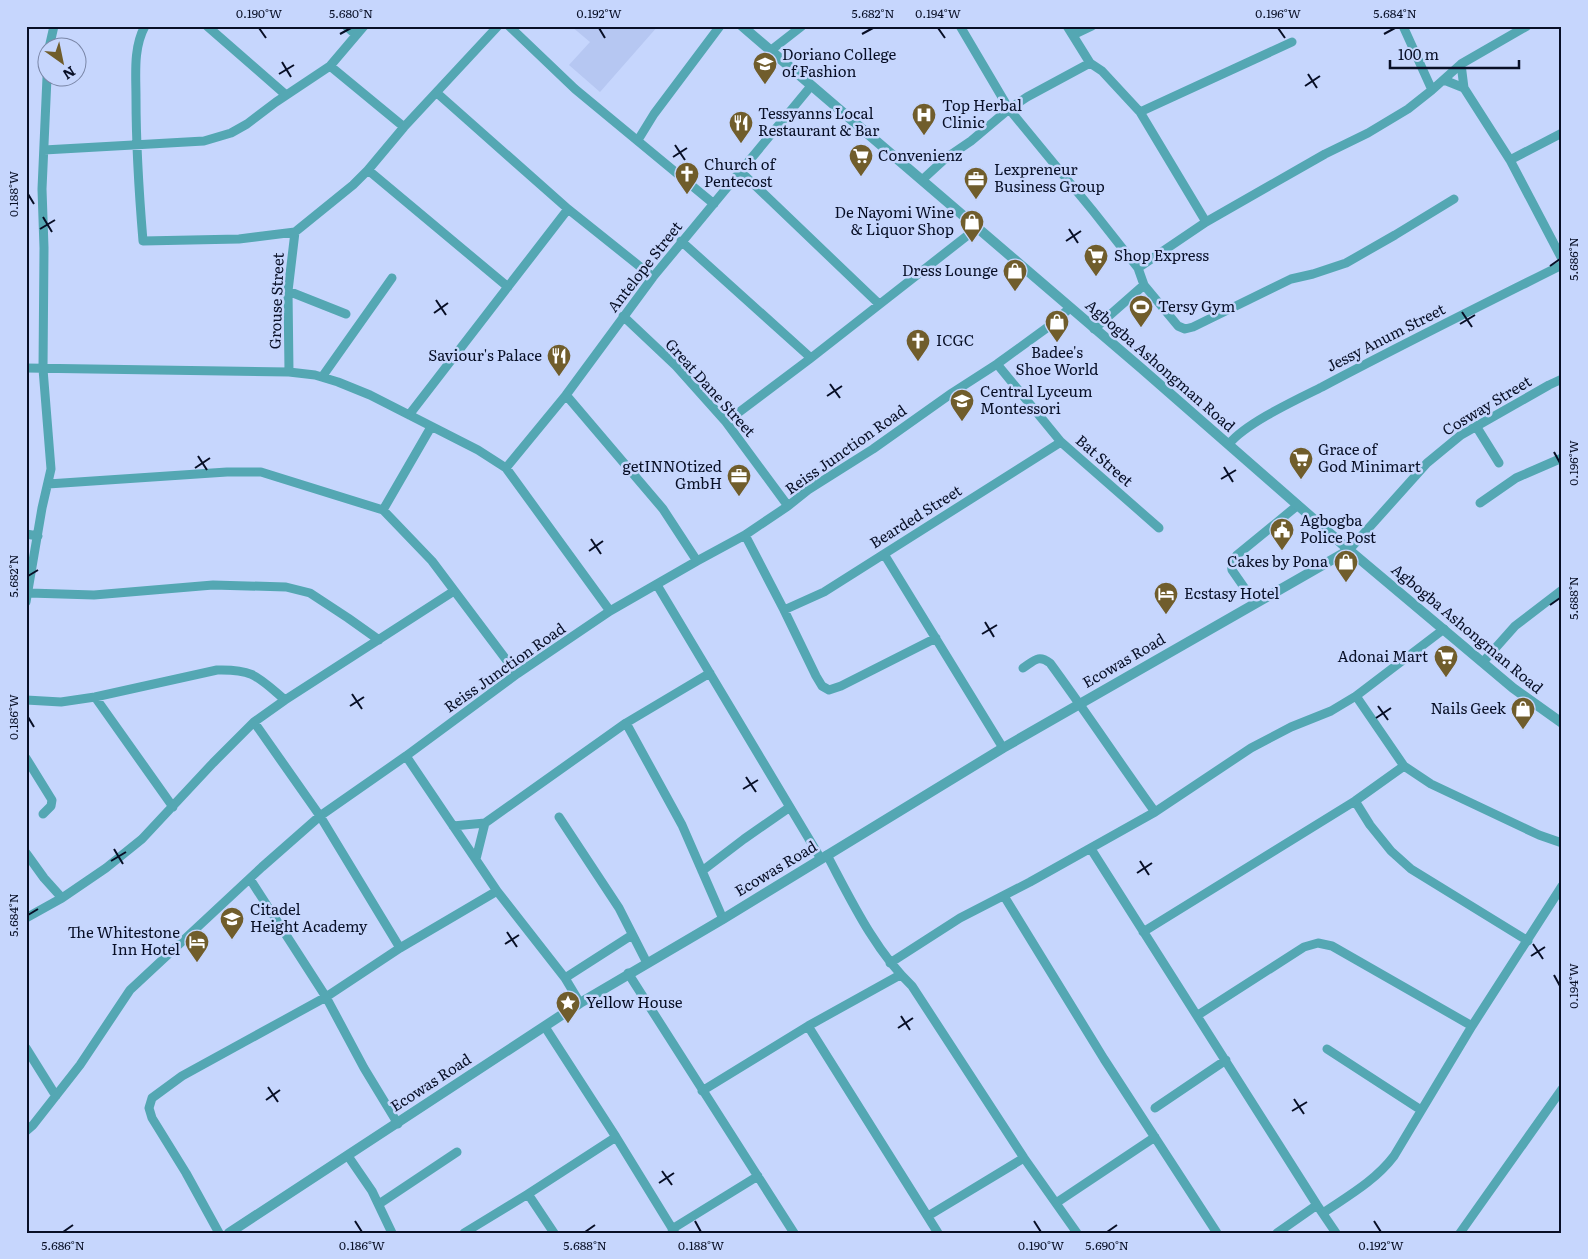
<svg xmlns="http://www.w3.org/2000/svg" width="1588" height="1259" viewBox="0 0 1588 1259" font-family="Literata,serif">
<rect width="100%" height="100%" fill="#c6d6fd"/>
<path fill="#b6c7f2" d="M571 26H658L600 92 569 65 590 42Z"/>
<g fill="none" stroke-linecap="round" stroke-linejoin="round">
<path stroke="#54a7b3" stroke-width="9" d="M145 26C133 48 136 74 136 98 136 146 139 193 143 241L239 239 295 232 353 185 368 170 404 127 498 26
M207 26 286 95
M346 26 356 35
M509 26 575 89 714 204
M960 26 1009 109 1093 211 1138 268 1144 285 1178 326 1185 329 1193 327 1291 279 1313 274 1346 263 1395 235 1454 199
M1067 26 1090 63 1102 71 1140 112 1206 222
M1403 26 1432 90
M1073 35 1092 26
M49 48 54 26
M770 51 802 26
M1461 64 1464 88 1510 160 1562 259
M330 66 404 127
M1444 80 1464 88
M437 93 568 209 653 277
M1140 112 1292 42
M638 140 654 114 720 26
M44 150 204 141 231 133 247 124 276 102 330 66 364 26
M1510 160 1562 133
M368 170 508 287
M741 172 879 304
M922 180 946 158 971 141 1009 109 1027 97 1090 63
M681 241 811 358
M1138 268 1206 222 1325 154 1368 133 1408 109 1432 90 1461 64 1527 26
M288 291 346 314
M623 316 676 366 726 422 788 506
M1094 329 1144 285
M997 364 1061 442 1159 528
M26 368 289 372 315 375 338 382 370 395 478 450 506 468 610 611
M289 372 288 291 295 232
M322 377 392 278
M566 395 663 509 697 561
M409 415 568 209
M726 422 811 358 977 228
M1476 426 1499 463
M1229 444C1246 423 1296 400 1322 387 1401 345 1482 305 1562 265
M506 468 566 395 653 277 811 86
M48 484 227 472H261L383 510 432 561 517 674
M1480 503 1516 478 1562 458
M383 510 431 427
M26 534 38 536
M745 535 784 610 816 676 822 686 829 690 841 686 936 638
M1349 550 1427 463 1461 435 1549 385 1562 379
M884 554 1003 748
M657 585 821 859
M29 593 94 595 213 585 286 587 310 593 348 618 379 640
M26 602 42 508 51 469 43 369 44 248 42 189 48 55
M1255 603 1232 570 1231 562 1237 555 1298 505
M784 610 824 592 1061 442
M1483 662 1515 626 1562 590
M1023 668C1034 661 1038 654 1050 663 1086 712 1119 762 1155 812
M95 697 173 807
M26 700 61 702 95 697 217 670C254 669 258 677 285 700
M254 722 320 816 400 948
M626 723 682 825 723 919
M406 756 497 891 565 978 580 1003
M26 758 52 800 51 806 43 814
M1404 766 1431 784 1539 835 1562 843
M1355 801 1370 825 1391 851 1411 869 1528 941
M559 817 619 908 647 963
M453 826 485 823 626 723 710 673
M1091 849 1317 1205 1336 1233
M26 853 44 878 62 898
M827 855C851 900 875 951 912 986L1024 1158 1077 1233
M476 859 485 823
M702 871 744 839 790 807
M250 879 326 997 364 1068 398 1124
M1004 896 1104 1059 1217 1233
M26 918 62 898 106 868 142 839 213 763 254 722 285 700 454 591
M1143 932 1355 801 1404 766 1356 696
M890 963 960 918 1030 882 1155 812 1251 748 1291 727 1331 711 1356 696 1444 629
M628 973 794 1233
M565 978 632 935
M1198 1015 1304 947 1318 943 1332 946 1472 1026
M808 1026 938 1233
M545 1027 616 1137 675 1233
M26 1048 56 1096
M1327 1049 1421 1110
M702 1091 808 1026 900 975
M1155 1108 1226 1060
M26 1131 33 1125 80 1065 130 990 262 867 320 816 406 756 517 674 610 611 697 561 745 535 788 506 808 490 873 449 952 393 997 364 1048 327 1070 308
M348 1156 372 1191 392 1233
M528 1194 554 1233
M1056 1203 1155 1137
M379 1204 457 1152
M1323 1213C1348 1196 1375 1181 1394 1156L1472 1026 1562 886
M928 1216 1024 1158
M672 1229 758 1176
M219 1233 186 1173 152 1118 149 1108 152 1098 182 1076 326 997 400 948 497 891
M464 1233 528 1194 616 1137
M1277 1233 1317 1205
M1460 1233 1562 1089"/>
<path stroke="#54a7b3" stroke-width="10" d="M742 26 1141 368 1349 550 1513 688 1562 723
M229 1233 580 1003 723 919 1003 748 1349 550"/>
</g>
<path fill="none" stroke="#080f26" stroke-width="2" d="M259 28 266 38M599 28 605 38M938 28 945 38M1278 28 1285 38M340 34 351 28M862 34 873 28M1384 34 1395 28M282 62 291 77M279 74 294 65M1308 74 1317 88M1305 86 1320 76M675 145 685 160M673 157 687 148M28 194 34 204M43 217 52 232M40 229 55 220M1069 229 1078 243M1066 241 1081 231M1550 266 1560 259M436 300 446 315M1462 312 1472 327M434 313 448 303M1460 324 1475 315M830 384 840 398M827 396 842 386M1554 452 1560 463M198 456 207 470M1224 467 1233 482M195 468 210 458M1221 479 1236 470M591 539 601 554M589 551 603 541M28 576 38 570M1550 605 1560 598M985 622 994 637M982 634 997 625M352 694 362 709M350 706 364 697M1378 706 1388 720M28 717 34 727M1376 718 1391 708M746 777 756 792M743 789 758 780M114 849 123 864M111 861 126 852M1140 861 1149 875M1137 873 1152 863M28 915 38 909M507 932 517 947M505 944 519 935M1533 944 1543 959M1531 956 1545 947M1554 975 1560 986M901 1016 910 1030M898 1028 913 1018M268 1087 278 1102M1294 1099 1304 1114M266 1100 280 1090M1292 1111 1307 1102M662 1171 672 1185M659 1183 674 1173M355 1221 362 1232M695 1221 701 1232M1034 1221 1041 1232M1374 1221 1381 1232M63 1232 73 1225M585 1232 595 1225M1107 1232 1117 1225"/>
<defs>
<symbol id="university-pin" viewBox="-11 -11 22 30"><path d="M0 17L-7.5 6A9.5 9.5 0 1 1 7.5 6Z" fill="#705d2c" stroke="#c6d6fd"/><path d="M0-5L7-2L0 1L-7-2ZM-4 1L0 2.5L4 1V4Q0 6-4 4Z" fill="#fff"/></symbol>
<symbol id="hospital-pin" viewBox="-11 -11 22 30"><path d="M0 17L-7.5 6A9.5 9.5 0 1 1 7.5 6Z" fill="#705d2c" stroke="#c6d6fd"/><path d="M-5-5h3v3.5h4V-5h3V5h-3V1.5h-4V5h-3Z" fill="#fff"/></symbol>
<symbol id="restaurant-pin" viewBox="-11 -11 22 30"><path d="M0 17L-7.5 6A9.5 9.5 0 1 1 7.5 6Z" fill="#705d2c" stroke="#c6d6fd"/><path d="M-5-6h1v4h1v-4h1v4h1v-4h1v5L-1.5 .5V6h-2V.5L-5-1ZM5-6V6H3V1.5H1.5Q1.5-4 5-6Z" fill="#fff"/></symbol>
<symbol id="supermarket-pin" viewBox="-11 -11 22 30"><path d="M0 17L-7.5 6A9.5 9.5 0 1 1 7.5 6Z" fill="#705d2c" stroke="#c6d6fd"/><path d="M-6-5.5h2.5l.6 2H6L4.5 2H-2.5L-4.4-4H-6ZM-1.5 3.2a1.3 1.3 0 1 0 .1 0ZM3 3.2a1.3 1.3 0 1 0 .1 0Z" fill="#fff"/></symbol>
<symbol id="church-pin" viewBox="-11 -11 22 30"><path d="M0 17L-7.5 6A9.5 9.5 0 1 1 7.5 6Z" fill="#705d2c" stroke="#c6d6fd"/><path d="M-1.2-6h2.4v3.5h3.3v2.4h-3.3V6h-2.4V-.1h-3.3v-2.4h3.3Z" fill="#fff"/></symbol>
<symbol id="office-pin" viewBox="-11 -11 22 30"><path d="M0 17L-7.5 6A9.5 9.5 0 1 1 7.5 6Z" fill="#705d2c" stroke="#c6d6fd"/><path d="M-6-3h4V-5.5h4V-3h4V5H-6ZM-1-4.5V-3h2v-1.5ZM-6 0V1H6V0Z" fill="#fff"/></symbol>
<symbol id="shop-pin" viewBox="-11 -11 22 30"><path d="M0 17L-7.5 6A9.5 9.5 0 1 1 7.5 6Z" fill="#705d2c" stroke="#c6d6fd"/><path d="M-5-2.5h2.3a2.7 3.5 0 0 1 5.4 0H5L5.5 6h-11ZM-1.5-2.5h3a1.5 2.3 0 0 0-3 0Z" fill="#fff"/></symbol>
<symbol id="stadium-pin" viewBox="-11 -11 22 30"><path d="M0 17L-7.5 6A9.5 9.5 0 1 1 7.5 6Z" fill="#705d2c" stroke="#c6d6fd"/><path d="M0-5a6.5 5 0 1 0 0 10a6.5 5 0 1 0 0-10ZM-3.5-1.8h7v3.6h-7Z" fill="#fff"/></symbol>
<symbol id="school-pin" viewBox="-11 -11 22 30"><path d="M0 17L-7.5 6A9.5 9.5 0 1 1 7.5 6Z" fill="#705d2c" stroke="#c6d6fd"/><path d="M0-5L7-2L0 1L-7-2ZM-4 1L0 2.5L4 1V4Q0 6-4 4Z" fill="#fff"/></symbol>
<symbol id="civic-pin" viewBox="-11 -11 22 30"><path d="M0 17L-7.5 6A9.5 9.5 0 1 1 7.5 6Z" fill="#705d2c" stroke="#c6d6fd"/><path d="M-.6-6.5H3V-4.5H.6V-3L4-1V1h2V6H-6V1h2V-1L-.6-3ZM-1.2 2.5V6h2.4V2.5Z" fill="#fff"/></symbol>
<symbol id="hotel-pin" viewBox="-11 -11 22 30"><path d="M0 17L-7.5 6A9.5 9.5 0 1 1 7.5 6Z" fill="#705d2c" stroke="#c6d6fd"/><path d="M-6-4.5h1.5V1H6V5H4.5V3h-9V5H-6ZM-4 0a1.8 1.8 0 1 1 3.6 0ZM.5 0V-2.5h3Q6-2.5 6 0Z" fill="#fff"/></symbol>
<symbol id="sight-pin" viewBox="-11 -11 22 30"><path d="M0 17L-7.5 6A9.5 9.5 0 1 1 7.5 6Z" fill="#705d2c" stroke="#c6d6fd"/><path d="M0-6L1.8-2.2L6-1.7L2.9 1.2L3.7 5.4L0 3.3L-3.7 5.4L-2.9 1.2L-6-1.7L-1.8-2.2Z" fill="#fff"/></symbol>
</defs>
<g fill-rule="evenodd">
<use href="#university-pin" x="751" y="50" width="28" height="38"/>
<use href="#hospital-pin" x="910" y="101" width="28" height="38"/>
<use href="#restaurant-pin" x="727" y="109" width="28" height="38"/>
<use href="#supermarket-pin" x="847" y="142" width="28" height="38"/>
<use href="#church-pin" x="673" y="160" width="28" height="38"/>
<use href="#office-pin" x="962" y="165" width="28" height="38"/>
<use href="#shop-pin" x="958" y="208" width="28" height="38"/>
<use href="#supermarket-pin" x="1082" y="242" width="28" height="38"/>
<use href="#shop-pin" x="1001" y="257" width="28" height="38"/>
<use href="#stadium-pin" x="1127" y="293" width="28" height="38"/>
<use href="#shop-pin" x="1043" y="308" width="28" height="38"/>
<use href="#church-pin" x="904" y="327" width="28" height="38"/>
<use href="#restaurant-pin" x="545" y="342" width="28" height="38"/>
<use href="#school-pin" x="948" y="387" width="28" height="38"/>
<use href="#supermarket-pin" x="1287" y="445" width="28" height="38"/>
<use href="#office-pin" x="725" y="462" width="28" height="38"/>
<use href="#civic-pin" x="1268" y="516" width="28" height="38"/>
<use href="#shop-pin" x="1332" y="548" width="28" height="38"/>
<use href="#hotel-pin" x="1152" y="580" width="28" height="38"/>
<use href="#supermarket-pin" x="1432" y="643" width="28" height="38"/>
<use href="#shop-pin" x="1509" y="695" width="28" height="38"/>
<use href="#school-pin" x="218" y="905" width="28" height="38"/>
<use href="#hotel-pin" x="183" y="928" width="28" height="38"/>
<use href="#sight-pin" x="554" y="989" width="28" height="38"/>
</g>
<g text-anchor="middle" stroke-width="5" stroke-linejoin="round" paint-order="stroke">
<g font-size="15" fill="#080f26" stroke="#c6d6fd" text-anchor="start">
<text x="782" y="60">Doriano College<tspan x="782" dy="17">of Fashion</tspan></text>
<text x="942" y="111">Top Herbal<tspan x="942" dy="17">Clinic</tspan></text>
<text x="758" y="119">Tessyanns Local<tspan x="758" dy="17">Restaurant &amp; Bar</tspan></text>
<text x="878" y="161">Convenienz</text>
<text x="704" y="170">Church of<tspan x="704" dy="17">Pentecost</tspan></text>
<text x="994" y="175">Lexpreneur<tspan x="994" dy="17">Business Group</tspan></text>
<text x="954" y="218" text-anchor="end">De Nayomi Wine<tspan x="954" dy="17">&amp; Liquor Shop</tspan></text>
<text x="1114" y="261">Shop Express</text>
<text x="998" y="276" text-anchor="end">Dress Lounge</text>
<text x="1158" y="312">Tersy Gym</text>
<text x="936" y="346">ICGC</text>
<text x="1057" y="358" text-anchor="middle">Badee's<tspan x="1057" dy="17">Shoe World</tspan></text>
<text x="542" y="361" text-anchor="end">Saviour's Palace</text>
<text x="980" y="397">Central Lyceum<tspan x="980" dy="17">Montessori</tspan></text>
<text x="1318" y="455">Grace of<tspan x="1318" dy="17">God Minimart</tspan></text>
<text x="722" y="472" text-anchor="end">getINNOtized<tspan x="722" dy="17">GmbH</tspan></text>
<text x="1300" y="526">Agbogba<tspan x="1300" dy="17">Police Post</tspan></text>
<text x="1328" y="567" text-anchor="end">Cakes by Pona</text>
<text x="1184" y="599">Ecstasy Hotel</text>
<text x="1428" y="662" text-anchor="end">Adonai Mart</text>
<text x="1506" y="714" text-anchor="end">Nails Geek</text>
<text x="250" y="915">Citadel<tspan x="250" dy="17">Height Academy</tspan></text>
<text x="180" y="938" text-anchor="end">The Whitestone<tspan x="180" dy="17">Inn Hotel</tspan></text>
<text x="586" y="1008">Yellow House</text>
</g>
<g font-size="15" fill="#080f26" stroke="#c6d6fd">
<text transform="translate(645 267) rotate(-52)" y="5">Antelope Street</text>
<text transform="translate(277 301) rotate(-88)" y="5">Grouse Street</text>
<text transform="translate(1386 338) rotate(-27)" y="5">Jessy Anum Street</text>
<text transform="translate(1160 366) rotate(41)" y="5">Agbogba Ashongman Road</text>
<text transform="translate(710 388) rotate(48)" y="5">Great Dane Street</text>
<text transform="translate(1487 406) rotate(-31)" y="5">Cosway Street</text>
<text transform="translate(846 450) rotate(-35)" y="5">Reiss Junction Road</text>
<text transform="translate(1104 461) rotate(41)" y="5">Bat Street</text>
<text transform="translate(916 517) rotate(-32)" y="5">Bearded Street</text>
<text transform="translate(1467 629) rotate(40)" y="5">Agbogba Ashongman Road</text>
<text transform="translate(1124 661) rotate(-30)" y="5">Ecowas Road</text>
<text transform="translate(505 668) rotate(-35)" y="5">Reiss Junction Road</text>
<text transform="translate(776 869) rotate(-31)" y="5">Ecowas Road</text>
<text transform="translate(431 1083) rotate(-33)" y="5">Ecowas Road</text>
</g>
</g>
<rect width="1588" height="1259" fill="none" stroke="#c6d6fd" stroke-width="55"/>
<g transform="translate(62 62) rotate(147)"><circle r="24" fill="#c6d6fd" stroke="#7a86a7"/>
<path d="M0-4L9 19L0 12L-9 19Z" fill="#705d2c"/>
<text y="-8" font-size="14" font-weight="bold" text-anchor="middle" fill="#080f26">N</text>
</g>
<path d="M1390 60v8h129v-8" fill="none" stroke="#080f26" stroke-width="2.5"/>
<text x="1398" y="60" font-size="15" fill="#080f26" stroke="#c6d6fd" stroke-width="4" paint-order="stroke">100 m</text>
<rect x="28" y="28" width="1532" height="1204" fill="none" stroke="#080f26" stroke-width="2"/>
<g font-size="12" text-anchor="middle" fill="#080f26">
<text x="259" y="18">0.190°W</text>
<text x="351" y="18">5.680°N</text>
<text x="599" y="18">0.192°W</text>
<text x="873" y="18">5.682°N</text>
<text x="938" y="18">0.194°W</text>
<text x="1278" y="18">0.196°W</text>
<text x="1395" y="18">5.684°N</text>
<text transform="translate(14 194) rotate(-90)" y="4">0.188°W</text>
<text transform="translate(1574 259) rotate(-90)" y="4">5.686°N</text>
<text transform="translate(1574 463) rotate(-90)" y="4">0.196°W</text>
<text transform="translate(14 576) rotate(-90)" y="4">5.682°N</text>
<text transform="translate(1574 598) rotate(-90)" y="4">5.688°N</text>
<text transform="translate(14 717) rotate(-90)" y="4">0.186°W</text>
<text transform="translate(14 915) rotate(-90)" y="4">5.684°N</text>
<text transform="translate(1574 986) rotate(-90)" y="4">0.194°W</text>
<text x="63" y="1250">5.686°N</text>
<text x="362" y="1250">0.186°W</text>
<text x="585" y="1250">5.688°N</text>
<text x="701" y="1250">0.188°W</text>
<text x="1041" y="1250">0.190°W</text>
<text x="1107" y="1250">5.690°N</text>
<text x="1381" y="1250">0.192°W</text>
</g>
</svg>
